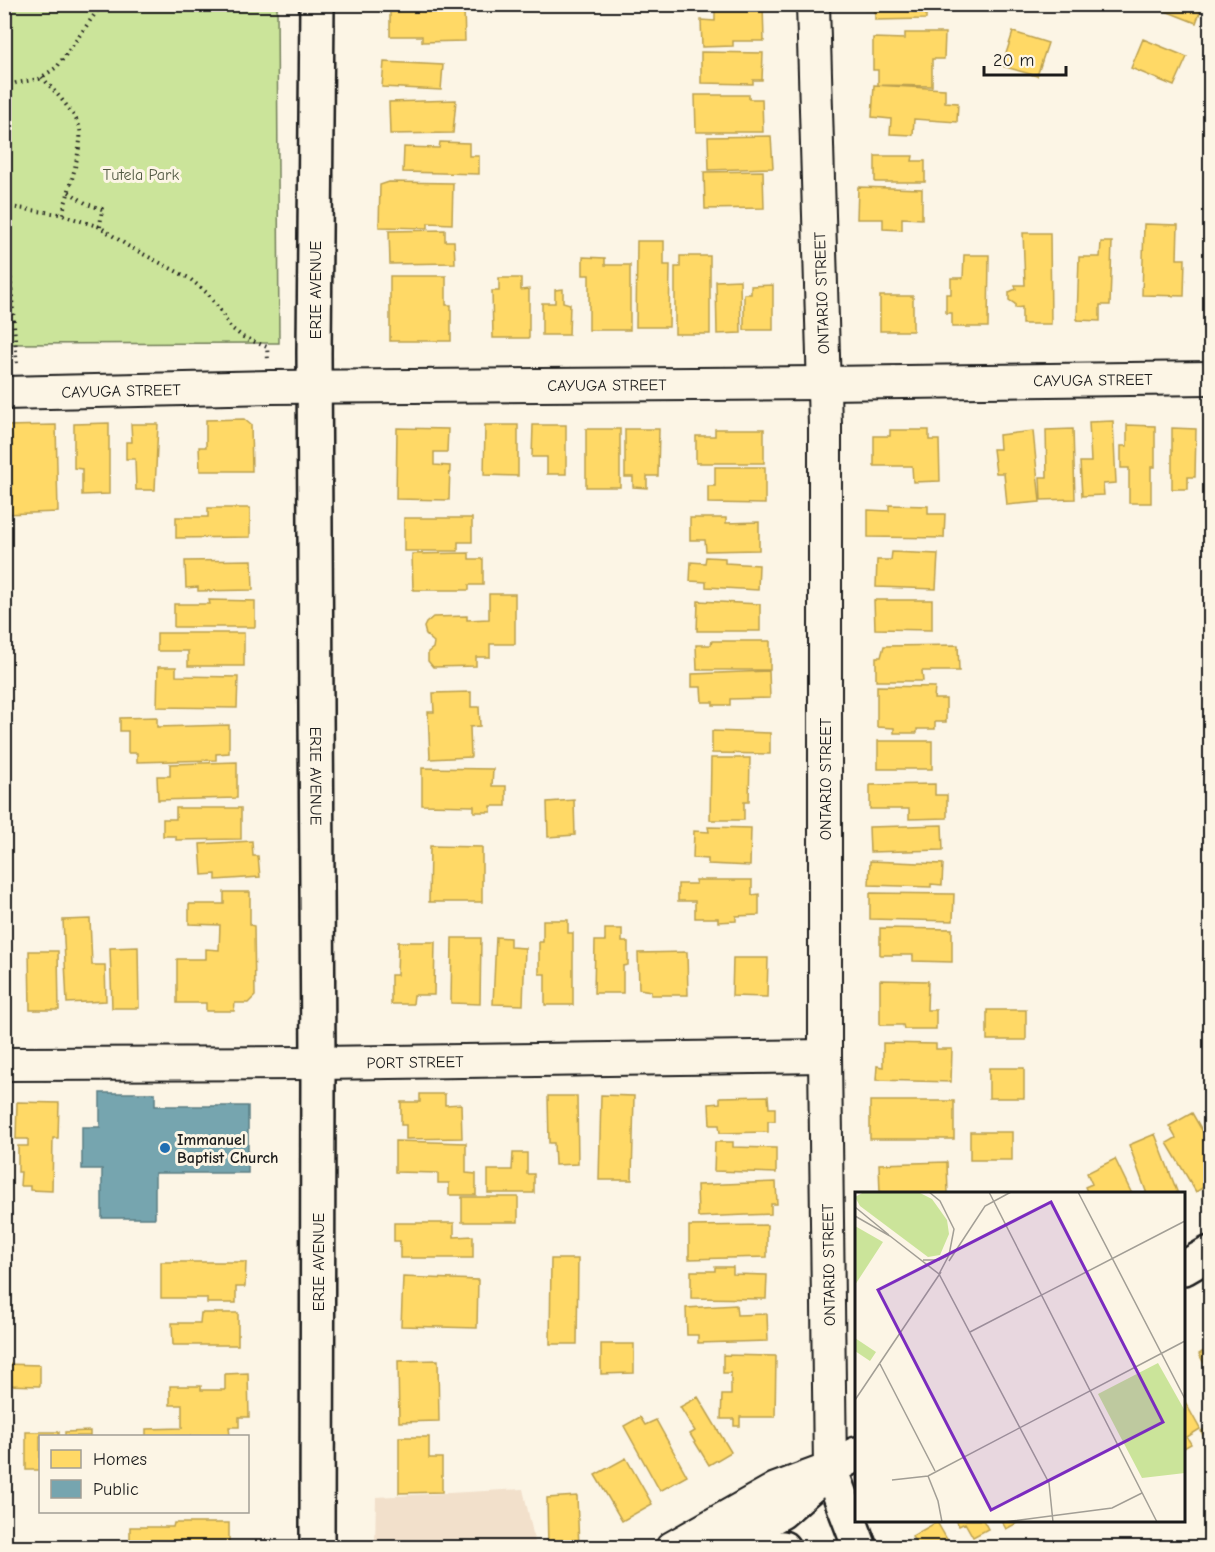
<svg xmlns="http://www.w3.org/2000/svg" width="1215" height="1552" viewBox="0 0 1215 1552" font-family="'Comic Neue',sans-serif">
<rect width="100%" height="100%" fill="#fcf5e5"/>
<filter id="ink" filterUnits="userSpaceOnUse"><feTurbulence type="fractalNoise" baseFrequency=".0167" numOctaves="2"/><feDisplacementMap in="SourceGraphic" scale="12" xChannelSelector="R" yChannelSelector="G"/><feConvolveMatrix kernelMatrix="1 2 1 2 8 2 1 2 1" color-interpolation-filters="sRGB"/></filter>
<g filter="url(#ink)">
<path fill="#f2e0cb" d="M523 1489 536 1547H375L376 1497Z"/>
<path fill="#cbe49a" stroke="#74805b" stroke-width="1.5" d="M4 5H277L279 343 5 344Z"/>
<path fill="#ffd966" stroke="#bba050" stroke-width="1.5" d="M414 4H455V8H464L465 41 422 42V36H390V7H414Z
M865 4H939V10H926V19L875 20V10H865Z
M1165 4H1203L1196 23 1163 10Z
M715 5H763L764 41H733V46L702 47 701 20 715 21Z
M1013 32 1048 43 1037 76 1002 66Z
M905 33H945L944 59H932V86L878 85V70H873V38L905 39Z
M1143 39 1187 57 1174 86 1131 68Z
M701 52 763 53 762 80H753V84L701 83Z
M384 62 443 65 441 90 382 87Z
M874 85 945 89V102L958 103 957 122 914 119 913 135 890 134 891 119 872 117Z
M695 95H749V99H762L763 132H696Z
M456 100 453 133 390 134 389 102Z
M771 136 773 168 709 170 708 137Z
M440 142 469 143V156H479V174L403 172 404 147 439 148Z
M875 156H913L912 161H925V182H875Z
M763 171 764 208 705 209 704 172Z
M389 182 453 183 452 224 428 223V228L379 227 380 185Z
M858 187 922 189V219L902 218V230L883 229V219H857Z
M1144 224 1178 225 1177 259H1185L1184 296 1142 295Z
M445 230V241H454L455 263 390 264 389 231Z
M1023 233H1050L1051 324H1022V307L1015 308V304L1009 300V292L1016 289 1015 285H1025Z
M1209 236H1210V312H1208Z
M637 241H664V265H670L669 327H636Z
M1101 242H1112L1110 305H1100V321L1077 320 1079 257H1100Z
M964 255H989L988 327H952V313H946V294H951V278H963Z
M680 256H710V334H675V267H680Z
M583 257 605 258V265H630V330H589V275H583Z
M390 276H446V305H451V341H390Z
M499 278H521V290L529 289V338H493L492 291H499Z
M740 280 741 333 717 334 716 281Z
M773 285V330H744V294H751V286Z
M563 289V302L570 304 569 335H542V303H555V290Z
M880 296H913V331H880Z
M244 419 251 425 252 471H200L199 447H206V420Z
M1113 421 1116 483 1103 484 1104 495 1082 496 1080 462H1091L1089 422Z
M109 423V494L82 495V469L74 468V424Z
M131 424H158L155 490H136L135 459H126V442H132Z
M56 425 58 512 4 514V426Z
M485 425H518V476L484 475Z
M533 425H566V474H547V457H532Z
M1127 425 1155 426V467H1151V503H1129V468H1121V446H1127Z
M397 428 448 429 447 452H434V465L450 466 449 500 396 499Z
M1172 428 1196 429 1195 477H1188V489H1172Z
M586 429H620V487H586Z
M625 429H659L658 476H647V488L633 487V477H625Z
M715 429H764V463H696V436H715Z
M1073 429 1075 499 1041 500 1040 477H1047L1046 430Z
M890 430H929V440H939L940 481 913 482 912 466H874V436H890Z
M1033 431 1040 502 1007 505 1004 473H996L993 449H1000L999 435Z
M715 467H765V504L708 503V486H715Z
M889 505 928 506V514H945L944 538 868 537V510L889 511Z
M208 508H250V537L176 538V517H208Z
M404 518H472V542H458V551H404Z
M690 518H726V523L759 522V550L706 551 705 540H690Z
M892 552 938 554 936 589 876 587 877 560H891Z
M469 553V559H483V585H469V590H413L412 554Z
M706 557 725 558V563L759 565 758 590 706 587V582L690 581 691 562 705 563Z
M252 560 253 590 198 591V587L186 588 185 561Z
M489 594H515V644H490V657H476V666L433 667 428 661V652L433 648 434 642 426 635 424 627 426 623 433 617 467 616V620L489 619Z
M209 600 255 601V627H174V604H210Z
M874 600H932V630L875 629Z
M698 601 760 604V631H697Z
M157 633H244V666H188V651H157Z
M712 641H770V670H697L696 645H711Z
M958 645 959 671H922L923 681H876V657H881L884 646Z
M158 667H176V676L238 677 237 708 157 707Z
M769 671 770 698 730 699V705H713V702H702L701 687H692V674Z
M877 686 935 687 934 699H946V722H935V729H917V733H894V728L877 727Z
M471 692V707H479L480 726 470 727 471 757 430 759 428 712H434L433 693Z
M157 717V727L229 725V753L216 754V760L137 762V753H128V731H120V718Z
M712 731 770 733V754L712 753Z
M878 741H932V769H878Z
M711 758H750L749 802H744V820H710Z
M237 762V798L158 800 157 776H170V764Z
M422 768 493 769 492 786H506V806H491V812H474V806L422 805Z
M935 784V795H947V818L909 819V809H870V785Z
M574 800 575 835 548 837 547 802Z
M176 808H241V839L176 840V836H163V819H176Z
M942 825 943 850 870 852 869 827Z
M708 827 751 828 750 866 708 864V859L693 858 694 831 709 832Z
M252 841 253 856H258L260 877 216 880V874L202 875 200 844Z
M430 846 482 847V902H429Z
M870 861 943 864 942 885 931 884V887L869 885Z
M695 880H752V895L759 894V915L736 916V921L718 922V918H695V901H678V884H696Z
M224 892H250V925L254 926 255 996 248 1003H235L234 1011H206V1003H177V959H206V949L219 950 220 925 189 924V904H224Z
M870 893 954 894 953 921 870 919Z
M90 919 92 965H105L106 1001 67 1003 63 920Z
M543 920H568V933H573V1005H545V974H539V942H543Z
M880 928 952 929V962L913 961V955H880Z
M605 929H622V942H628V965L623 966V993H594L595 941H605Z
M496 937 510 938V947L525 948 523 1005 493 1004Z
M452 938H481L480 1004 451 1003Z
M398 942H435L434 995H414L413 1004H391V975H397Z
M138 947 139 1008H112L110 948Z
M29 951H58L59 1010H30Z
M687 952 688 995H651V991L639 989 638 953Z
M733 958H768L767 997 732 996Z
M880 980 928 981 927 1010H936V1029H904L903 1025H880Z
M987 1010H1026V1040H987Z
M883 1043 936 1044V1049H952L951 1082 876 1080 877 1066 883 1067Z
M989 1068H1024V1098H989Z
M420 1094H445V1105L461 1104 462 1138 406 1139V1125H401V1102H420Z
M601 1095 634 1096 632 1180H599Z
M548 1096H577L578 1164 555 1165 554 1143H549Z
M768 1096 769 1108H775V1121H768V1132L720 1133 719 1125H710L709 1104 720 1103V1097Z
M870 1101H954V1139H870Z
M17 1102 59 1103 58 1138H53L52 1191 30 1190V1186H20L21 1172H18V1146H28V1139H16Z
M1210 1107V1122L1204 1111Z
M1192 1113 1210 1144V1183L1196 1192 1167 1143 1176 1138 1169 1126Z
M970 1132H1012V1160H970Z
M1155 1134 1178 1194H1147L1129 1145Z
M395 1141 466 1143V1173L476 1174V1195H449V1183H438V1173L395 1172Z
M715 1142H733V1147L776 1148V1173L714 1171Z
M513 1153H527V1174H534V1193H488V1170H512Z
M1115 1159 1132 1194H1088L1085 1187 1092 1184 1087 1173Z
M947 1162 948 1194H880L879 1164Z
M776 1182 777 1204H771V1214L698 1217 697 1185Z
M462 1197H518V1222H462Z
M394 1223H454V1237L473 1236V1258H400V1241H394Z
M767 1225V1257L689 1259V1226Z
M551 1259H578L577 1344H550Z
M161 1262H246L245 1287H236V1303H207V1298H161Z
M715 1267H733V1274L767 1275 766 1299 691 1298V1271H715Z
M403 1277 478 1280 477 1328 401 1326Z
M736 1305 737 1315 767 1314 768 1341 698 1343V1335H687L686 1308Z
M201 1313H238V1345H173L172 1323H200Z
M601 1344H634V1373L601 1374Z
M1210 1347V1375L1199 1354Z
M723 1355 776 1356 775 1417H740V1426H734V1419H721L722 1395H731V1373H723Z
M438 1360 439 1421 399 1422 398 1361Z
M4 1364 40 1365V1386L4 1385Z
M248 1373 249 1417H239V1427H229L230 1436H146V1429L182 1428V1405H170V1386H201V1390H225V1374Z
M698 1397 731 1452 709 1465 690 1434 695 1431 680 1407Z
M1184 1400 1200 1429 1187 1437 1191 1444 1184 1448Z
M640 1417 645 1425 656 1420 687 1476 660 1491 624 1426Z
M1210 1426V1450L1201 1431Z
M90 1431V1436H65V1432Z
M26 1432H59V1436H40V1470H26Z
M399 1437H429V1458H442V1492L399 1493Z
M626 1458 652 1504 622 1521 595 1475Z
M577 1496 579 1548H548L547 1498Z
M956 1520H983L988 1529 973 1537 965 1523 959 1526Z
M1001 1520H1019V1522L1006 1529Z
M937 1522 952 1548H918L912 1536Z
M174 1523H229V1548H130V1527H173Z"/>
<path fill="#76a5af" stroke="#5b7c83" stroke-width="1.5" d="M100 1093H155V1106H248V1173H155V1218H102V1169H82V1127H100Z"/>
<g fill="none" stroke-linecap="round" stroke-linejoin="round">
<defs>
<g id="minor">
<path id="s1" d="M4 393 271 387 824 383 1210 378"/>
<path id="s2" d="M4 1064 318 1063 825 1056"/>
<path d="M672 1548 776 1489 830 1469 825 1056V426L813 4"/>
</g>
<path id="tertiary" d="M1184 1268 1210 1253
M856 1454 830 1469 860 1548"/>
<g id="secondary">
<path id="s3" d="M317 4 314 353 318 1063 317 1548"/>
<path d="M718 1546 783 1548"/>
<path d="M716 1548 781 1512 830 1469"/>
</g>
</defs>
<use href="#minor" stroke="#1c1c1c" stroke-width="36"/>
<use href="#tertiary" stroke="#1c1c1c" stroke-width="38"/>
<use href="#secondary" stroke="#1c1c1c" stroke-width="38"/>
<path stroke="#1c1c1c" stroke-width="4" stroke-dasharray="1.5 4.5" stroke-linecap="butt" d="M42 77C52 89 77 114 80 129 83 146 67 196 62 215
M4 88 16 83 39 79 57 67 102 4
M69 192 87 204 102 209 100 227
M4 206 59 214 100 227 128 246 189 278 207 293 220 310 230 327 243 337 267 347 268 360
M5 206 17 364"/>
<use href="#minor" stroke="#fcf5e5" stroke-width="32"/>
<use href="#tertiary" stroke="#fcf5e5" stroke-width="33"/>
<use href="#secondary" stroke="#fcf5e5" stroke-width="33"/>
</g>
</g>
<circle fill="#1f6fb2" stroke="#fcf5e5" stroke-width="2" cx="165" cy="1148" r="6"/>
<g text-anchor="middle" stroke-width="6" stroke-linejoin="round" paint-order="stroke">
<g font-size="16" fill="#515842" stroke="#fcf5e5">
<text x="141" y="180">Tutela Park</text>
</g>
<g font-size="16" fill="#1c1c1c" stroke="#fcf5e5">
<text transform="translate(315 290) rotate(-90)" y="6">ERIE AVENUE</text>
<text transform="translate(821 293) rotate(-92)" y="6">ONTARIO STREET</text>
<text dy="6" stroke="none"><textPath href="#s1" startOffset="1089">CAYUGA STREET</textPath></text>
<text dy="6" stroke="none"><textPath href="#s1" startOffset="603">CAYUGA STREET</textPath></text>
<text dy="6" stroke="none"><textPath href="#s1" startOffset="117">CAYUGA STREET</textPath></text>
<text dy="6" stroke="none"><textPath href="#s3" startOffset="772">ERIE AVENUE</textPath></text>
<text transform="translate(825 779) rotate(-90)" y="6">ONTARIO STREET</text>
<text dy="6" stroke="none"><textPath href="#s2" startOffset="411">PORT STREET</textPath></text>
<text transform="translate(318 1262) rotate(-90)" y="6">ERIE AVENUE</text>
<text transform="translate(828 1265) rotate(-91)" y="6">ONTARIO STREET</text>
</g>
<g font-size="16" font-weight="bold" fill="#1c1c1c" stroke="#fcf5e5" text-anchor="start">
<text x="177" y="1145">Immanuel<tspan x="177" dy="18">Baptist Church</tspan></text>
</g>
</g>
<g transform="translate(855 1192)">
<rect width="330" height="330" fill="#fcf5e5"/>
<path d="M9 0H63L77 7 92 28 94 42 85 63 73 65 5 14 0 5ZM0 34 28 50 0 93ZM0 146 21 160 15 169 0 159ZM303 171 330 219V281L287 286 243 202Z" fill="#cbe49a"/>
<path fill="none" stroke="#a29e95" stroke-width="1.5" d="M74 0 85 9 99 37 94 63 84 82M134 0 302 330M223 0 330 207M0 15 34 43M0 24 35 44 84 82 194 291 198 330M68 68H84L94 63M94 69 130 14 156 0M115 140 330 29M25 172 80 279M0 208 86 80M73 284 83 309 87 330M37 288 73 284 330 149M149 330 257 316 287 301"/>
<path fill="#7b2cbf" fill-opacity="0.15" stroke="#7b2cbf" stroke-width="3" d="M196 10 308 230 136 318 23 98Z"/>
<rect width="330" height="330" fill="none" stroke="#1c1c1c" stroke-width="3"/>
</g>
<rect width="1215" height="1552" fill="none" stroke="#fcf5e5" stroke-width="24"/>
<rect x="12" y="12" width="1191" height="1528" fill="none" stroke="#1c1c1c" stroke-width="2" filter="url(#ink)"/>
<rect x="39" y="1435" width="210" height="78" fill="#fcf5e5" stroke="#a29e95" stroke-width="1.5"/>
<rect x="51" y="1450" width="30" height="18" fill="#ffd966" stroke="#a29e95" stroke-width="1.5"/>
<text x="93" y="1465" font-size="18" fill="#1c1c1c">Homes</text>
<rect x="51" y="1480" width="30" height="18" fill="#76a5af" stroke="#a29e95" stroke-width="1.5"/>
<text x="93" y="1495" font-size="18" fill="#1c1c1c">Public</text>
<path d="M984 66v9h82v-9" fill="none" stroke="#1c1c1c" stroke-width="3"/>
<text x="993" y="66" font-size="18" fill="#1c1c1c" stroke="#fcf5e5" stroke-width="4.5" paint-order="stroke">20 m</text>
</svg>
